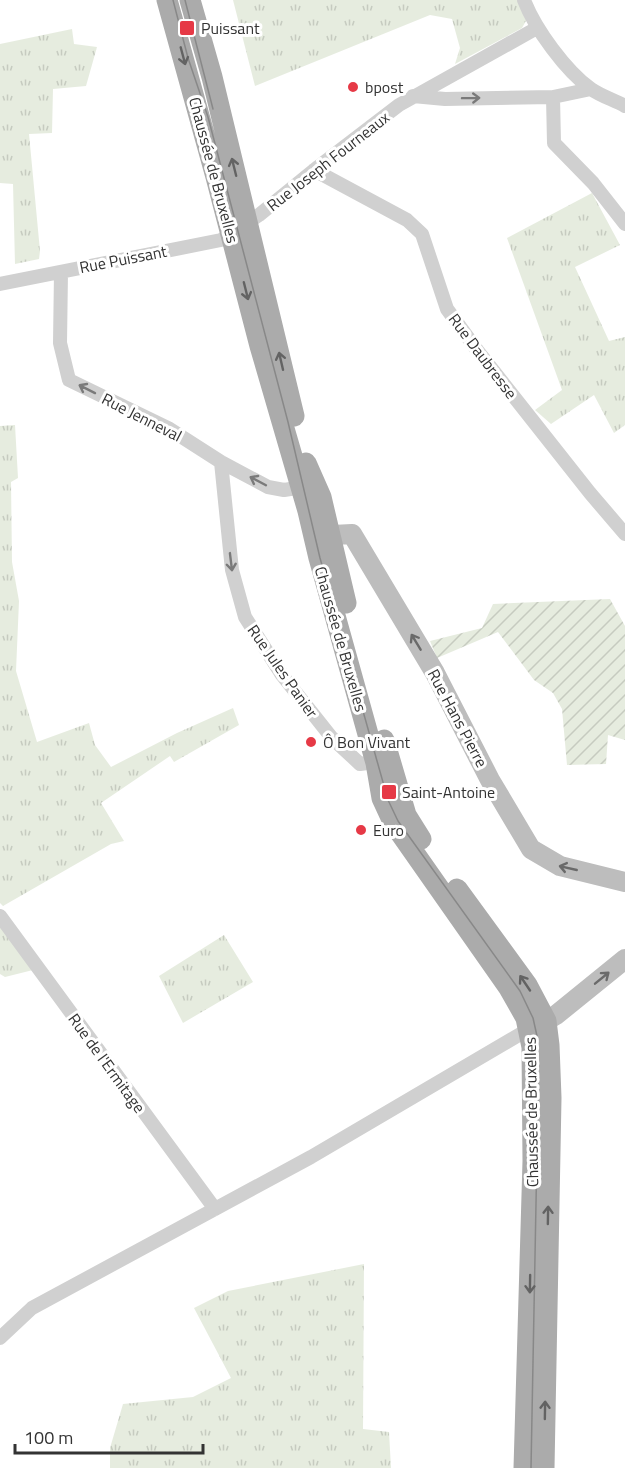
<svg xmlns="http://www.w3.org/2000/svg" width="625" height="1468" viewBox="0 0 625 1468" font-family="'Titillium Web',sans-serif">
<defs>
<pattern id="grass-tufts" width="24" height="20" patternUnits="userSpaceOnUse" patternTransform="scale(1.5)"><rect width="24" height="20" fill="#e6ecdf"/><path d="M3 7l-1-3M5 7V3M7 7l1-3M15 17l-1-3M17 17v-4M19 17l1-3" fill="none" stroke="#c6cbc0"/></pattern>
<pattern id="garden-furrows" width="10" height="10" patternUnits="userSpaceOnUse" patternTransform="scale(1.5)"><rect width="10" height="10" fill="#e6ecdf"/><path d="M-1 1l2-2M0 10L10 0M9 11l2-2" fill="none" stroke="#c6cbc0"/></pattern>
</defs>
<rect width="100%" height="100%" fill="#fff"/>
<path fill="url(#grass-tufts)" d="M233 0H518L527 19 522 28 455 64 460 48 452 19 430 15 255 86Z
M72 29 74 44 97 47 86 86 53 89 52 133 29 134 40 251 39 259 15 264 13 184 0 183V44Z
M592 193 620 245 575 267 609 341 625 337V425L614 433 594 395 551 424 535 410 562 390 507 238Z
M15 425 18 478 11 482 12 562 19 601 16 671 37 742 89 723 95 745 111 767 177 733 233 708 239 725 174 762 170 756 101 803 124 841 111 844 3 906 0 903V426Z
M0 916 37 969 5 977 0 974Z
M224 935 253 982 183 1023 159 976Z
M364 1264 363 1429 389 1432 391 1468H110V1448L123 1404 193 1397 231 1378 194 1308 228 1291Z"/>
<path fill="url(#garden-furrows)" d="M610 599 625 626V740L608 735 606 764 567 765 562 709 553 693 534 680 498 632 437 658 430 641 482 628 493 604Z"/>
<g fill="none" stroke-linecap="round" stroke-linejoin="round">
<path stroke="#d0d0d0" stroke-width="14" d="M524 0C535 29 566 71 591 89 601 96 614 100 625 106
M413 96 445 99 553 97 591 89
M553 97 554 143 593 183 625 224
M314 170 407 220 422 234 447 309 477 350 590 493 625 534
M61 272 60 343 69 380 168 428 221 462 268 487 284 490 309 486
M0 284 221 240 259 215 318 167 399 105 537 28
M221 462 232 570 245 617 282 675 332 738 360 764 382 761
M0 916 215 1209
M0 1338 32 1308 311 1157 534 1026"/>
<path stroke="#bdbdbd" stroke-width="20" d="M314 536 352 534 435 673 490 780 531 849 560 866 625 882
M546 1021 556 1015 625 959"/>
<path stroke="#ababab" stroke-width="21" d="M167 0 216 177 260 346 308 511 319 558 376 763 382 798 394 824 509 988 526 1018 532 1047 533 1161 524 1468
M190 0 212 77 294 416
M306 463 321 497 346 603
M384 740 406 815 421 839
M457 889 527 985 546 1021 549 1045 551 1098 544 1468"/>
<path stroke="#888" stroke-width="1.5" d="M173 0 188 58 208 117 288 422 320 558 388 800 398 821 520 991 533 1018 537 1036 538 1098 531 1468
M185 0 213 109"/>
</g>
<defs><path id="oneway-shaft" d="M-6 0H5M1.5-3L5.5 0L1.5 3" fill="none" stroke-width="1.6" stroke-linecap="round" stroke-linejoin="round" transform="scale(1.5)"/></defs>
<g stroke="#636363">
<use href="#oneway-shaft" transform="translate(183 56) rotate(75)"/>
<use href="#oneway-shaft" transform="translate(234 167) rotate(-104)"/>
<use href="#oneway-shaft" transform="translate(246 291) rotate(76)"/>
<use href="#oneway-shaft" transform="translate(281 361) rotate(-103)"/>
<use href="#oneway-shaft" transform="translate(525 983) rotate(-124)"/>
<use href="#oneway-shaft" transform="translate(548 1215) rotate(-89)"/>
<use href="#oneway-shaft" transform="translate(530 1284) rotate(91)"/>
<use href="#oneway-shaft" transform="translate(545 1410) rotate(-89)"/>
</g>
<g stroke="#7a7a7a">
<use href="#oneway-shaft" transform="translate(471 98) rotate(-1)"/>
<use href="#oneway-shaft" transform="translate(87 389) rotate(-153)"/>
<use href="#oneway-shaft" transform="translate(258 481) rotate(-152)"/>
<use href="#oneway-shaft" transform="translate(231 562) rotate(83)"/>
</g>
<g stroke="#6a6a6a">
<use href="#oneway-shaft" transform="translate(416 642) rotate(-121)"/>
<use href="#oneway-shaft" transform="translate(568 868) rotate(-167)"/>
<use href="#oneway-shaft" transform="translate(602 978) rotate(-39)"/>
</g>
<g fill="#e63946" stroke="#fff" stroke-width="2">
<rect x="179" y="20" width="16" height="16" rx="3"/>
<circle cx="353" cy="87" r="6"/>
<circle cx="311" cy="742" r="6"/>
<rect x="381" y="784" width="16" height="16" rx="3"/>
<circle cx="361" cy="830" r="6"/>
</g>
<g text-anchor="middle" stroke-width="6" stroke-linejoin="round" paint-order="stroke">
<g font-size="16" fill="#333" stroke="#fff" text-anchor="start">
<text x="201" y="34">Puissant</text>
<text x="365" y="93">bpost</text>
<text x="323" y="748">Ô Bon Vivant</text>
<text x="402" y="798">Saint-Antoine</text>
<text x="373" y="836">Euro</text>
</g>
<g font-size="16" fill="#333" stroke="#fff">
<text transform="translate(328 161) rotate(-38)" y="6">Rue Joseph Fourneaux</text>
<text transform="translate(214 170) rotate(75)" y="6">Chaussée de Bruxelles</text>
<text transform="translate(123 259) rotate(-11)" y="6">Rue Puissant</text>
<text transform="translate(483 356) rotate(53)" y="6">Rue Daubresse</text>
<text transform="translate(142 417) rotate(27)" y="6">Rue Jenneval</text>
<text transform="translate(341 639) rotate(74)" y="6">Chaussée de Bruxelles</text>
<text transform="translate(283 671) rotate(55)" y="6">Rue Jules Panier</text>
<text transform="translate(458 718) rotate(62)" y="6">Rue Hans Pierre</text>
<text transform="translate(107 1063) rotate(54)" y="6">Rue de l'Ermitage</text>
<text transform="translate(531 1112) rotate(-91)" y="6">Chaussée de Bruxelles</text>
</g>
</g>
<path d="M15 1444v9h188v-9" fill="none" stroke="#333333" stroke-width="3"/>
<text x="24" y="1444" font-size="18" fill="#333333" stroke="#ffffff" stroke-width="4.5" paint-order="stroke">100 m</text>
</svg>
